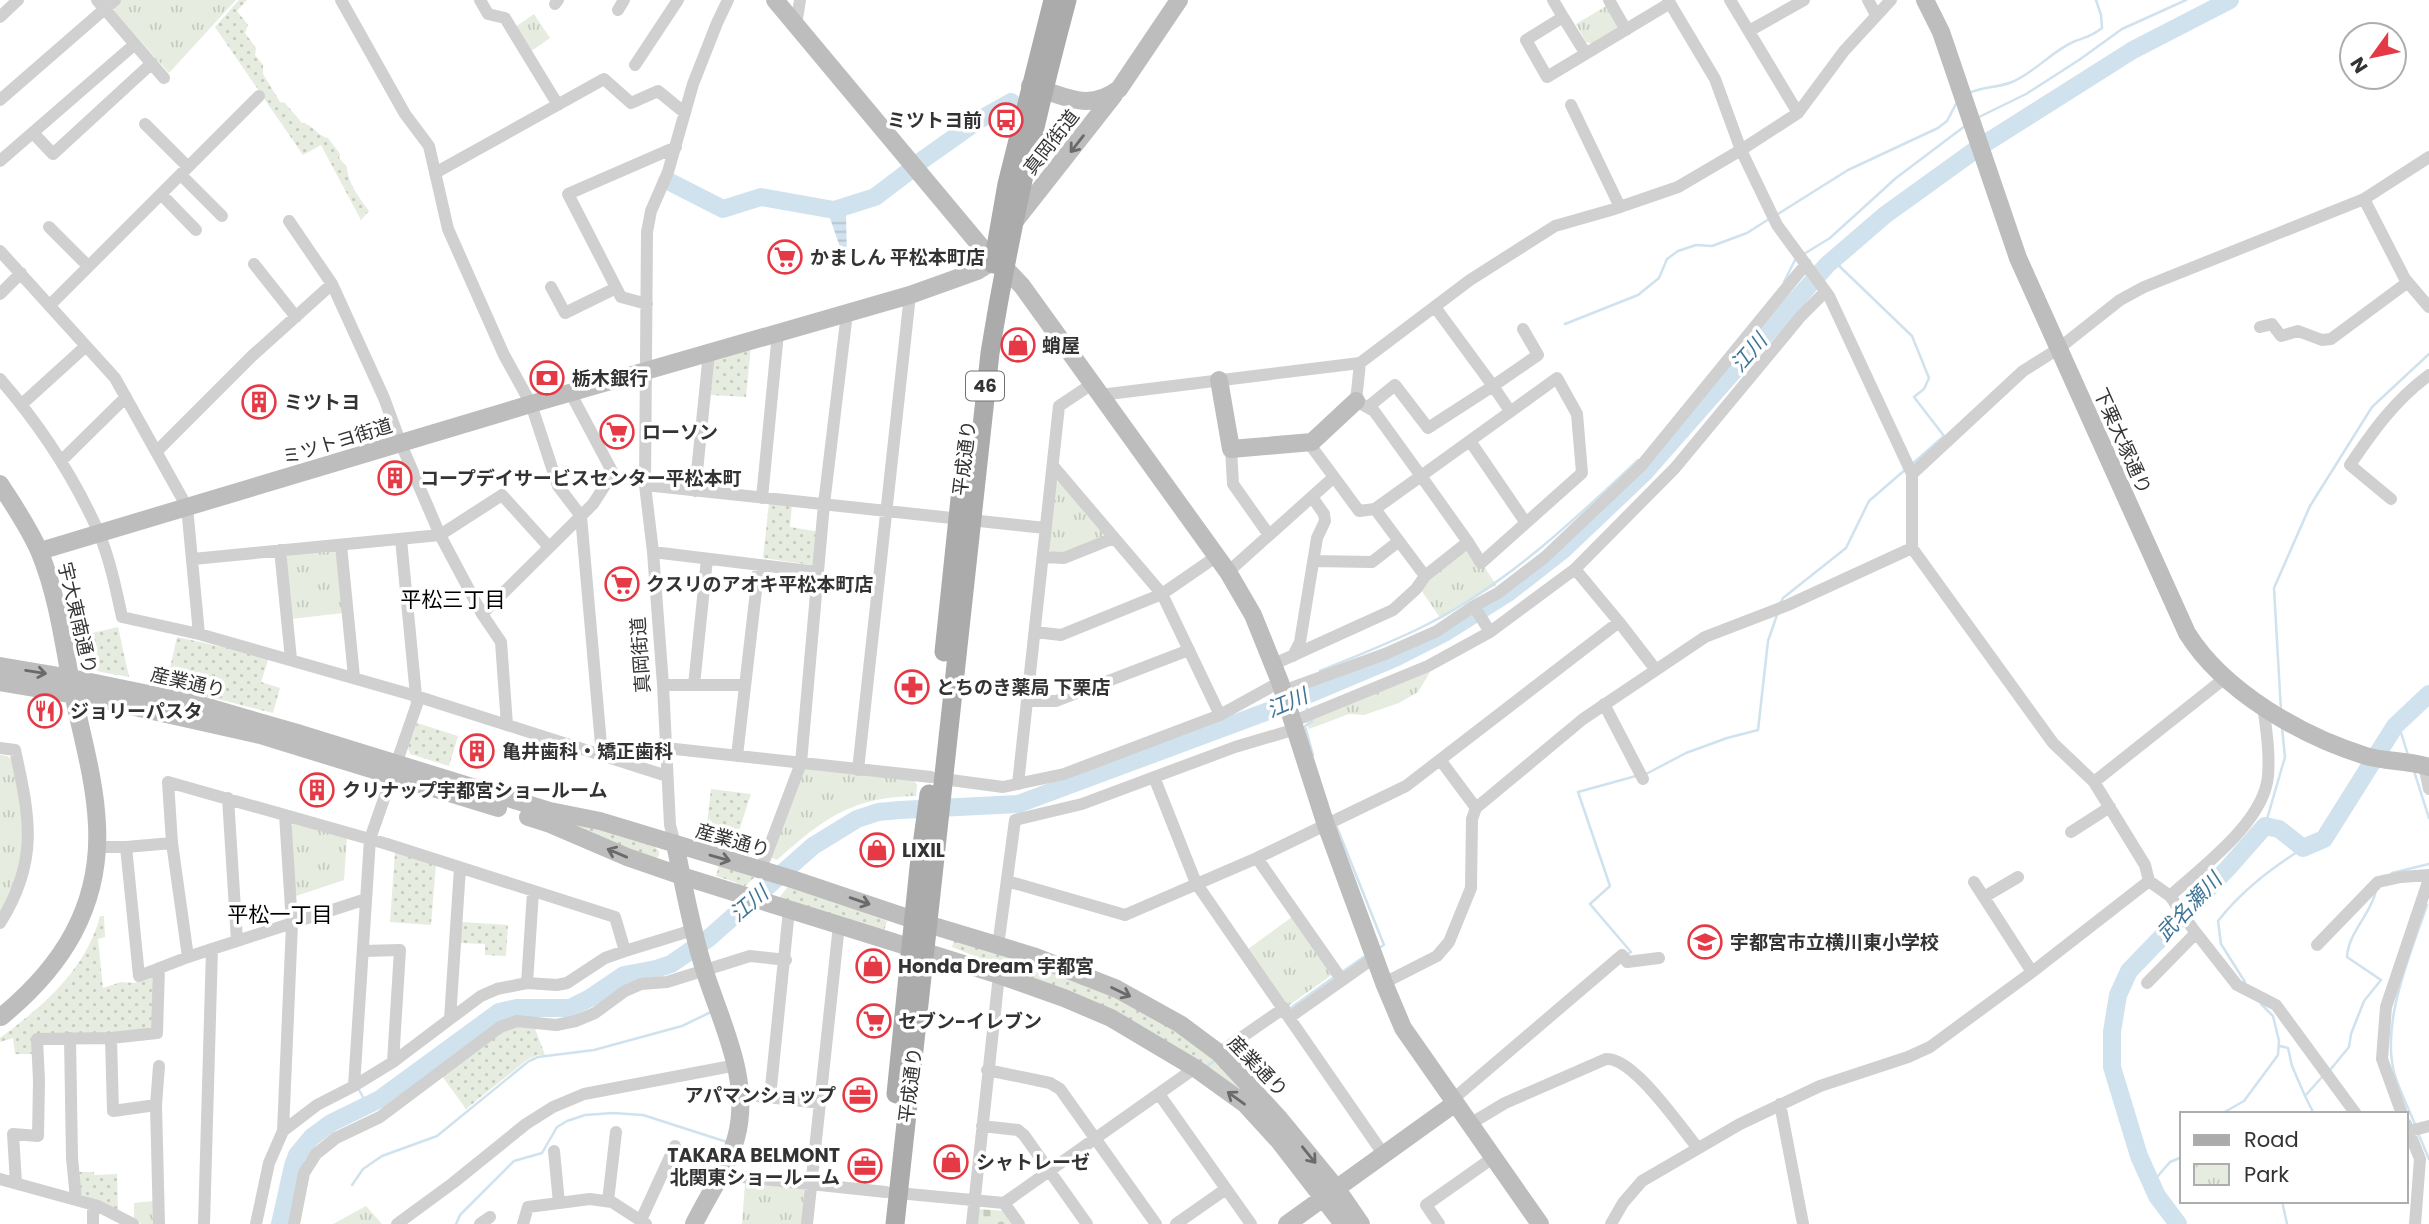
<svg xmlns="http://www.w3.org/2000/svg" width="2429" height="1224" viewBox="0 0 2429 1224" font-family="Poppins,'Noto Sans JP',sans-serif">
<defs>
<pattern id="grass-dots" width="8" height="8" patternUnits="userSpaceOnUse" patternTransform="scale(1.75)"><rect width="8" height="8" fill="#e6ecdf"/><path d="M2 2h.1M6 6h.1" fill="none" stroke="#c6cbc0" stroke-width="1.8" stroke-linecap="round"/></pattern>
<pattern id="cemetery-stones" width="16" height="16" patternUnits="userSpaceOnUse" patternTransform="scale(1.75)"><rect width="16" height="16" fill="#e6ecdf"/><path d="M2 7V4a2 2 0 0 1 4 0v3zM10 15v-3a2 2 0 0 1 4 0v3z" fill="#c6cbc0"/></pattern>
<pattern id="park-tufts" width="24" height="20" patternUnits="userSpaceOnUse" patternTransform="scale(1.75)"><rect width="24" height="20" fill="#e6ecdf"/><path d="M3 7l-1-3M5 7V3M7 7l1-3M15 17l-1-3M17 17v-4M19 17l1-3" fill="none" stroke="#c6cbc0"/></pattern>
<pattern id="water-rules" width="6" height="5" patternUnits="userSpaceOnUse" patternTransform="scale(1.75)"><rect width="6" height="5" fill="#cfe2ee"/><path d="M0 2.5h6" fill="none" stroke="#b2c2cd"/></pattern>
</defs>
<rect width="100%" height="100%" fill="#fff"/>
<path fill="url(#grass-dots)" d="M239 0H247L237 11 248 25 245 33 256 48 255 55 263 65V74L280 102 285 103 302 123C313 124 317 136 328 138L340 154 339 158 347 167C347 182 360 199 369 211L361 220 321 145 303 155 215 27Z
M751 346 746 397 711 395 713 361 718 357Z
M769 503 792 504 790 527 820 532 818 560 812 565 763 558Z
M118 627 129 677C95 670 82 675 75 637Z
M177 637 269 657 261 682 280 688 273 713 166 686Z
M417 723 458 736 449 766 410 754 408 748Z
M711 789 751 794 733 849 705 841Z
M558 821 596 827 654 846 659 851V856L655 859Z
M395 851 436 864 431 925 390 922Z
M720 862 756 876 743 888 735 882 716 876Z
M790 884 887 921 884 931 779 898Z
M100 916H104L105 937 98 939 103 988 121 982 134 983 151 977 155 979V1029L150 1032 32 1035V1054H15L13 1038 0 1042V1038C43 1006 86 970 100 916Z
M462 922 508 925 506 956 485 955V944L460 943Z
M955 937 966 938 1157 1013 1220 1063 1280 1132 1049 986 952 947Z
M534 1026 545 1055H538L528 1059 466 1109 442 1076 499 1032 513 1027Z
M77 1172H94V1175L117 1174 118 1212 82 1195Z"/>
<path fill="url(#cemetery-stones)" d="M977 1209 1005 1211 1014 1224H975Z"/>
<path fill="url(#park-tufts)" d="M119 0H236L169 73 114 11V5Z
M1608 5 1619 23 1617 29 1593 44 1586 42 1576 24Z
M534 14 550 38 530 52 514 28Z
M1062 481 1104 531 1103 539 1067 552H1051L1048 547 1054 482Z
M1465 549H1473L1496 585 1441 619 1421 590 1433 571Z
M333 550 338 555 343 613 291 619 284 558 291 554Z
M1425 661 1430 672 1418 692 1399 703 1364 715 1349 714 1309 729 1302 714Z
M0 755 7 756 12 760C20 799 31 841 17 880 13 891 6 903 0 914Z
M807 768 913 779 917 785 916 796C851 797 823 819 777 860L770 857 801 772Z
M296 822 347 836 344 880 293 897 289 827Z
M1292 917 1333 974 1288 1006 1248 949Z
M745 1183 805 1189 802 1224H742Z
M153 1201V1224H141L134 1219V1203Z
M366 1206 382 1224H333Z"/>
<path fill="url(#water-rules)" d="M846 212 847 259H844L830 218Z"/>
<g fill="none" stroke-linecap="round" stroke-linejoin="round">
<path stroke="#cfe2ee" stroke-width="2.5" d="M1969 93C1983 86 1998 88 2012 82 2034 73 2051 52 2073 42 2085 37 2091 37 2102 28L2101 15 2096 0
M1977 118 2026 94 2079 60 2122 29 2186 0
M846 212 850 205
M1778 214 1848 170 1938 128 1947 121 1958 100
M1804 254 1830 238 1896 178 1965 126
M1833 260 1912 336 1929 378 1924 389 1914 397 1944 436 1911 465
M1784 282 1795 260
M1565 324 1638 295 1659 278 1667 259 1678 251 1696 245 1712 246 1747 233 1769 219
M1781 602 1783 598 1846 548 1869 501 1906 469
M1321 674 1320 671C1356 656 1393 642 1428 624 1508 583 1573 521 1638 460
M1303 697 1308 712
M2281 711 2274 588 2310 506 2372 407 2429 354
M1311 718 1312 722 1305 726 1313 755
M2398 723 2408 755
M2414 771 2429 818
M1646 774 1686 753 1727 738 1758 730 1768 641 1777 615
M1336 825 1384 945 1377 949
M2265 826 2285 757 2282 728
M2392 873 2429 864
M1628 954 1631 952 1590 904 1610 886 1578 792 1636 776
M1342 972 1365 956
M2245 982 2221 944 2218 921C2242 890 2271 869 2303 848
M1288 1010 1334 977
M2280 1046 2288 1048 2292 1066 2305 1096
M1204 1068 1216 1060
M2330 1070 2349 1047 2351 1034 2364 1001 2381 980 2347 957C2348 933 2371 914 2376 891
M359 1090 368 1106
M2221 1114 2244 1101 2278 1055 2279 1041 2273 1016 2261 1004
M2314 1114 2305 1096 2322 1077
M2416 1127C2409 1109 2399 1090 2394 1072 2381 1021 2411 953 2427 905
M2418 1133 2429 1159
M2151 1184 2170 1162 2182 1157
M352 1185 363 1169 382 1156 437 1136 529 1061 538 1057 594 1050 682 1026 711 1012
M2282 1201 2287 1224
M456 1224 460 1215 514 1161 542 1153 557 1127 567 1121 585 1115 613 1113 643 1115 727 1142"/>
<path stroke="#cfe2ee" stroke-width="18" d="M921 161 979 120 1011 102
M672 183 723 209 761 197 834 210 875 197 908 172
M280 1224 293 1166 297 1155 312 1137 331 1123 380 1099 499 1012 517 1008H570L590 998 624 975 656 969 671 964 709 938 813 846 857 819 878 812 900 810 1018 804 1274 709 1395 658 1446 632 1508 593 1563 550 1644 473 1827 265 1885 215 1978 148 2133 50 2230 0
M2178 1224 2157 1196 2139 1156 2112 1067V1032L2118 995 2129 971 2228 868 2265 826 2279 829 2303 848 2324 839 2395 726 2429 694"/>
<path stroke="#d0d0d0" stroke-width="12" d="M97 0 164 78
M341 0 405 114 429 146 448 229 504 355 531 404 558 486 581 516 602 756
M480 0 488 14 505 18 558 105
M1553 0 1563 17 1526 40 1547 77 1670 3
M1609 0 1626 30
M1668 0 1715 79 1741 150 1777 225 1829 296 1912 474
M1730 0 1798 113
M1868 0 1876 15
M555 4 558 0
M618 10 624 0
M0 17 18 0
M1563 17 1586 54
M796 25 800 0
M1749 31 1804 0
M635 65 678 0
M0 100 115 0
M1571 105 1620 207
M145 124 188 167
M34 134 53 154 152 63
M0 161 135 44
M435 173 604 79 631 103 658 91 685 113
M181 175 222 216
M161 194 196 230
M2364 199 2405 279 2429 307
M289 221 332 284
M49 227 88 266
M0 251 115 378 187 507 199 634
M254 264 296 317
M551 287 565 313 616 288
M0 294 21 273
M647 304 621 297 568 194 676 147
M50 305 259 96
M2260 327 2272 324 2281 336 2298 331 2322 340 2331 339 2408 282
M0 379C40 425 74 477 99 533 110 560 116 589 122 617L199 634 416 696 417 704 370 839 354 1086 317 1105 283 1131 292 924 285 815
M1100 395 1360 363 1470 280 1555 226 1611 210 1678 187 1741 150 1798 113 1844 51 1891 0
M22 404 86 346
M1368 407 1395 385 1428 428 1493 386 1435 307
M1510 411 1493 386 1538 355 1523 329
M1470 441 1526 523
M1308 442 1334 477
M1231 449 1233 484 1269 535
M156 452 252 356 332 284 384 398 401 444 440 535 193 559
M61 461 126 397
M1053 466 1162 594 1220 715
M645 485 1045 528
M695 491 709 353
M762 498 778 333
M2391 499 2350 465C2373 431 2395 400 2429 375
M1375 509 1425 576
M401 539 416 696 667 776
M341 545 354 677
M1912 548 2053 743 2094 782 2145 865 2149 881
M280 550 291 659
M653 552 818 572
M1043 557 1064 558 1114 538
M1314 561 1372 562 1399 541
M1228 572 1334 477 1359 511 1375 509 1421 476 1374 411 1356 401 1360 363
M1474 606 1490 632
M482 614 593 504 613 473 571 394
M1619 622 1575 569 1675 468 1801 316 1825 292
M1035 632 1061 635 1162 594 1217 556
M1293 656 1300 642 1317 538 1325 521 1324 514 1312 497
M1272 665 1393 610 1416 589 1425 576 1468 542 1481 563 1582 473 1577 414 1557 378 1421 476 1468 542
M663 685H745
M694 685 707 559
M1283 691 1385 654 1437 631 1474 606 1498 593 1545 557 1641 466 1806 264
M1028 701H1056L1189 650
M1604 704 1643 779
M1294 721 1428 666 1490 632 1575 569
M507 725 501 642 482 614 440 535 502 495 549 547
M0 748 15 750C30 818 39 861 0 923
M666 748 931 777
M737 756 759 565
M1441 761 1476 808
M2424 766 2429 789
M858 770 910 295
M1154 777 1196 883 1384 1155
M943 779 1003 787 1064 774 1220 715 1280 682
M2094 782 2225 678
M1018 784 1059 406 1092 384
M228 798 237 941 366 899
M2071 832 2110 807
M172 843 188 957 212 949 204 1224
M675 844 670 825 663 685 653 552 645 485 647 232 651 211 668 172 693 84 717 23 728 0
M97 847H126L172 843 168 782 387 844 615 917 625 951 693 930
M126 847 139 976 188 957
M1257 858 1342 980
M761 869 801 763 824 504 847 313
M1007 881 1125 915 1257 858 1406 786 1619 622 1656 670
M1974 882 2032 972
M2170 896C2202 867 2264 822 2268 776 2270 752 2266 728 2263 705
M1984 897 2018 877
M2317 945 2378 882 2401 877 2429 875
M998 946 1015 820 1082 804 1235 747 1296 729
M212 949 237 941
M527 983 533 892
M1384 983 1437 956 1449 942 1471 888 1472 819 1476 808 1583 719 1705 637 1788 605 1912 548V474L2023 371 2058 349 2120 300 2144 287 2364 199 2429 157
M2147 983 2196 933
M1290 1017 1375 957
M450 1019 481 996 497 989 527 983 557 985 567 983 605 958 625 951
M70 1038 72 1158 76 1199
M111 1038 157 1033 159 968
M1219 1053 1284 1008
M393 1062 450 1019 460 868
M159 1066 156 1105 159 1224
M987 1070 1050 1083 1060 1089 1156 1224
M354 1086 393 1062 400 950 363 951
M740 1094 820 1103
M1159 1094 1251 1224
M770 1097 789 910
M1452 1100 1622 955 1627 962 1659 958
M1780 1104 1803 1224
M2402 1114 2382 1059 2386 1007 2429 879
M1470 1124 1505 1103 1606 1059C1633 1057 1679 1125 1697 1147
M2406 1124 2420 1159 2415 1224
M982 1126 1018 1130 1024 1135 1087 1224
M2406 1132 2429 1126
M554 1151 559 1203
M723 1175 886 1192
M0 1179 98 1206 133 1224
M16 1183 13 1134 38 1136 39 1081 37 1039 111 1038 113 1111 156 1105
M898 1193 1004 1203 1195 1068
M608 1201 616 1132
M1004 1203 1019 1224
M93 1205V1224
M641 1220 675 1146
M256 1224 269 1163 283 1131
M294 1224 304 1173 316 1154 336 1138 380 1117 500 1027 517 1021 556 1025 576 1021 595 1013 625 991 641 984 667 982 750 956 786 960
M397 1224 453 1183 526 1124 553 1107 584 1094 737 1065
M480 1224 490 1217
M523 1224 528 1207 590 1199 612 1202 646 1224
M807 1224 839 925
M972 1224 999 975
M1176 1224 1226 1189
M1439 1224 1426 1205 1494 1157
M1611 1224 1623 1203 1642 1181 1740 1124 1820 1086 1908 1057 1930 1047 2032 972 2149 881 2170 896 2193 929 2237 985 2276 1005 2356 1114"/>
<path stroke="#bdbdbd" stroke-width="18" d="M775 0 993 261 1004 267 1022 286 1228 572 1253 615 1280 682 1326 825 1384 983 1403 1028 1540 1224
M1925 0 1941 32 2018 258 2187 633C2223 691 2301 736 2366 756 2386 762 2409 760 2429 767
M1030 86C1065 95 1087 113 1119 89L1179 0
M1015 221 1114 95
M1219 380 1231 449 1312 442 1356 401
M0 484C14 506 30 529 40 553 58 597 64 647 73 693 82 737 95 780 97 825 101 907 62 967 1 1017
M40 551 531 404 910 295 977 271 993 261
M0 666 71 678 197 704 297 733 550 811 600 821 795 880 914 920 1033 956 1117 989 1180 1024 1219 1053 1278 1117 1337 1189 1361 1224
M0 682 99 699 260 735 498 808
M528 817 550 824 627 857 682 876 999 975 1064 998 1111 1018 1195 1068 1245 1104 1279 1141 1343 1224
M675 844C684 886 691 928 704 969 721 1023 752 1080 736 1138 727 1170 708 1195 694 1224
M1287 1224 1454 1104"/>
<path stroke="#ababab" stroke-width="19" d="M993 264 1007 184 1053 0
M944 652 963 470
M896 1094 919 867 929 794
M895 1224 990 353C1009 234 1036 116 1067 0"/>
</g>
<defs><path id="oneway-shaft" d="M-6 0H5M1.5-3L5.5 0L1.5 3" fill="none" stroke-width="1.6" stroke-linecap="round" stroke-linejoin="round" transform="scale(1.75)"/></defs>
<g stroke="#6a6a6a">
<use href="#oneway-shaft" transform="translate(1077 144) rotate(128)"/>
<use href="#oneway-shaft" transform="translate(36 672) rotate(9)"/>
<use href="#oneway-shaft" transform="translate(617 853) rotate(-157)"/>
<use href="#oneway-shaft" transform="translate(720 858) rotate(16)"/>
<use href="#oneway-shaft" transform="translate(860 901) rotate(19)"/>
<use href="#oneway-shaft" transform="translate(1121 992) rotate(26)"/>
<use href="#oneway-shaft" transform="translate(1236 1098) rotate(-144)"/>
<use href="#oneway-shaft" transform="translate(1309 1155) rotate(51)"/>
</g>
<defs>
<symbol id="bus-ring" viewBox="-11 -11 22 22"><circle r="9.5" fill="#fff" stroke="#e63946" stroke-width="1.5"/><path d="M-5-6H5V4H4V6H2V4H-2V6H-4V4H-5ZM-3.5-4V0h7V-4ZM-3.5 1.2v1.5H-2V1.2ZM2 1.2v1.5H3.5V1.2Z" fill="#e63946"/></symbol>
<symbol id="supermarket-ring" viewBox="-11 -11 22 22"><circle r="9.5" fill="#fff" stroke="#e63946" stroke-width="1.5"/><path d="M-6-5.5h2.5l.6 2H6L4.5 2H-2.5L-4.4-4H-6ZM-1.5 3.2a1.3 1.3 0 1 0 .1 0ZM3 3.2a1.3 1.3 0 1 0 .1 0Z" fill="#e63946"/></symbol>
<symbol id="shop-ring" viewBox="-11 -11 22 22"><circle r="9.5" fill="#fff" stroke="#e63946" stroke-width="1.5"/><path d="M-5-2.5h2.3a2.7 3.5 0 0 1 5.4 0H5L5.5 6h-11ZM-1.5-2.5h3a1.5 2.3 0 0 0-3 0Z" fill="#e63946"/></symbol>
<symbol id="bank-ring" viewBox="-11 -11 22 22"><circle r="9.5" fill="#fff" stroke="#e63946" stroke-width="1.5"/><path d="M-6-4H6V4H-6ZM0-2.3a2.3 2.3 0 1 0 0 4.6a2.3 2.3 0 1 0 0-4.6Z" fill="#e63946"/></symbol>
<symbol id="building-ring" viewBox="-11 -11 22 22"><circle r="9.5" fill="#fff" stroke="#e63946" stroke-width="1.5"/><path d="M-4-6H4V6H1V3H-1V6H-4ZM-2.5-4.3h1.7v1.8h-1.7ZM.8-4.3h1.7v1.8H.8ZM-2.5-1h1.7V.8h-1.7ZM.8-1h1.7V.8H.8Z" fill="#e63946"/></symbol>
<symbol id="pharmacy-ring" viewBox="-11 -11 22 22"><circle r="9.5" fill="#fff" stroke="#e63946" stroke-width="1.5"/><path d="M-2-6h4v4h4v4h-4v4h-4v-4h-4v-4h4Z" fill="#e63946"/></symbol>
<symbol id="restaurant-ring" viewBox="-11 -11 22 22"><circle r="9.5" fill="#fff" stroke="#e63946" stroke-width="1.5"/><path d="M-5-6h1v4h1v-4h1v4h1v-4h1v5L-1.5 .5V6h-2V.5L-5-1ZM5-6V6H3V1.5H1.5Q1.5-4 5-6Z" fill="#e63946"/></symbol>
<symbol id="school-ring" viewBox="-11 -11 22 22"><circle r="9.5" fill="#fff" stroke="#e63946" stroke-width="1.5"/><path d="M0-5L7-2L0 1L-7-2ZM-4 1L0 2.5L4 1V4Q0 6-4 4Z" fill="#e63946"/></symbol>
<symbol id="office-ring" viewBox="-11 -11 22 22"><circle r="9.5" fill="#fff" stroke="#e63946" stroke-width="1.5"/><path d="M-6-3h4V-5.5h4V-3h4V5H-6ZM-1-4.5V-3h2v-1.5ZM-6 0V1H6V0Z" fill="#e63946"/></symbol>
</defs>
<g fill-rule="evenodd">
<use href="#bus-ring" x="987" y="101" width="38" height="38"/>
<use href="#supermarket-ring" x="766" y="238" width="38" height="38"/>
<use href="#shop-ring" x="999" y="326" width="38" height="38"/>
<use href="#bank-ring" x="528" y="359" width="38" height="38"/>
<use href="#building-ring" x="240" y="383" width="38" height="38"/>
<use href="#supermarket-ring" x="598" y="413" width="38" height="38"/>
<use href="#building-ring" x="376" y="459" width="38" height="38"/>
<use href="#supermarket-ring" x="603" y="565" width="38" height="38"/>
<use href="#pharmacy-ring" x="893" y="668" width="38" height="38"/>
<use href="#restaurant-ring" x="26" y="692" width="38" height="38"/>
<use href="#building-ring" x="458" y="732" width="38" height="38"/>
<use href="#building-ring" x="298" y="771" width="38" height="38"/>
<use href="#shop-ring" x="858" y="831" width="38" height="38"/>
<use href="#school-ring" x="1686" y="923" width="38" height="38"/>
<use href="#shop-ring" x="854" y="947" width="38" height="38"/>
<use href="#supermarket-ring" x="855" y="1002" width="38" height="38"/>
<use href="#office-ring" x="841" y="1076" width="38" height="38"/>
<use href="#shop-ring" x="932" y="1143" width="38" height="38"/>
<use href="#office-ring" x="846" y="1147" width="38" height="38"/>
</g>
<g text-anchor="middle" stroke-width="7" stroke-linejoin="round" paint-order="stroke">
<rect fill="#fff" stroke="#707070" stroke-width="2" x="966" y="371.5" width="38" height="29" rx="5"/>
<g font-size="18" font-weight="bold" fill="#333">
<text x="985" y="392">46</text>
</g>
<g font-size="19" font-weight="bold" fill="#333" stroke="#fff" text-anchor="start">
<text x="982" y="127" text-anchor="end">ミツトヨ前</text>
<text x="810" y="264">かましん 平松本町店</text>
<text x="1042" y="352">蛸屋</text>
<text x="572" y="385">栃木銀行</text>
<text x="284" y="409">ミツトヨ</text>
<text x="642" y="439">ローソン</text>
<text x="420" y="485">コープデイサービスセンター平松本町</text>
<text x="646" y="591">クスリのアオキ平松本町店</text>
<text x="936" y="694">とちのき薬局 下栗店</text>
<text x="70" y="718">ジョリーパスタ</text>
<text x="502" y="758">亀井歯科・矯正歯科</text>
<text x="342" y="797">クリナップ宇都宮ショールーム</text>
<text x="902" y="857">LIXIL</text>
<text x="1730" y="949">宇都宮市立横川東小学校</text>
<text x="898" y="973">Honda Dream 宇都宮</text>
<text x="898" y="1028">セブン-イレブン</text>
<text x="836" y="1102" text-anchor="end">アパマンショップ</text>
<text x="840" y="1162" text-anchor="end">TAKARA BELMONT<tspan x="840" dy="22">北関東ショールーム</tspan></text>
<text x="976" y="1169">シャトレーゼ</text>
</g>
<g font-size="19" fill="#333" stroke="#fff">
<text transform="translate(1051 142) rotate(-52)" y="7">真岡街道</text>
<text transform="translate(337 441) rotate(-17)" y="7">ミツトヨ街道</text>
<text transform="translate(2123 441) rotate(66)" y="7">下栗大塚通り</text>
<text transform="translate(964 458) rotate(-83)" y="7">平成通り</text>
<text transform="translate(78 618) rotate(77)" y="7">宇大東南通り</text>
<text transform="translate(640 655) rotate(-94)" y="7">真岡街道</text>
<text transform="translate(188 682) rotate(13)" y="7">産業通り</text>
<text transform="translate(733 840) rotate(16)" y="7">産業通り</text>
<text transform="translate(1258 1066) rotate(46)" y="7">産業通り</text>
<text transform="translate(910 1085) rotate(-83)" y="7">平成通り</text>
</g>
<g font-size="21" font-style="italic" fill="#3f7597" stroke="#fff">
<text transform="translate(1749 353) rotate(-49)" y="7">江川</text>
<text transform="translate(1287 703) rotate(-23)" y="7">江川</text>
<text transform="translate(749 904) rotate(-40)" y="7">江川</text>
<text transform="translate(2189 907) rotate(-47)" y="7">武名瀬川</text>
</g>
<g font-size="21" fill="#000" stroke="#fff">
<text x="453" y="607">平松三丁目</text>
<text x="280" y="922">平松一丁目</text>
</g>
</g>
<rect x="2180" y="1112" width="228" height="91" fill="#ffffff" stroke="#adadad" stroke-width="2"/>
<rect x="2194" y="1135" width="35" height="10" fill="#ababab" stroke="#adadad" stroke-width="2"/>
<text x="2244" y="1147" font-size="21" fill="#333333">Road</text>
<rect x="2194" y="1164" width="35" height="21" fill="url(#park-tufts)" stroke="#adadad" stroke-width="2"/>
<text x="2244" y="1182" font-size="21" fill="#333333">Park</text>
<g transform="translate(2373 56) rotate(237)"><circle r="33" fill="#ffffff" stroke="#adadad" stroke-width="2"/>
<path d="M0-5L12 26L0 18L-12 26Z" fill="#e63946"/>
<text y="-10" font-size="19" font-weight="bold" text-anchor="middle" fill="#333333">N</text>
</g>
</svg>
